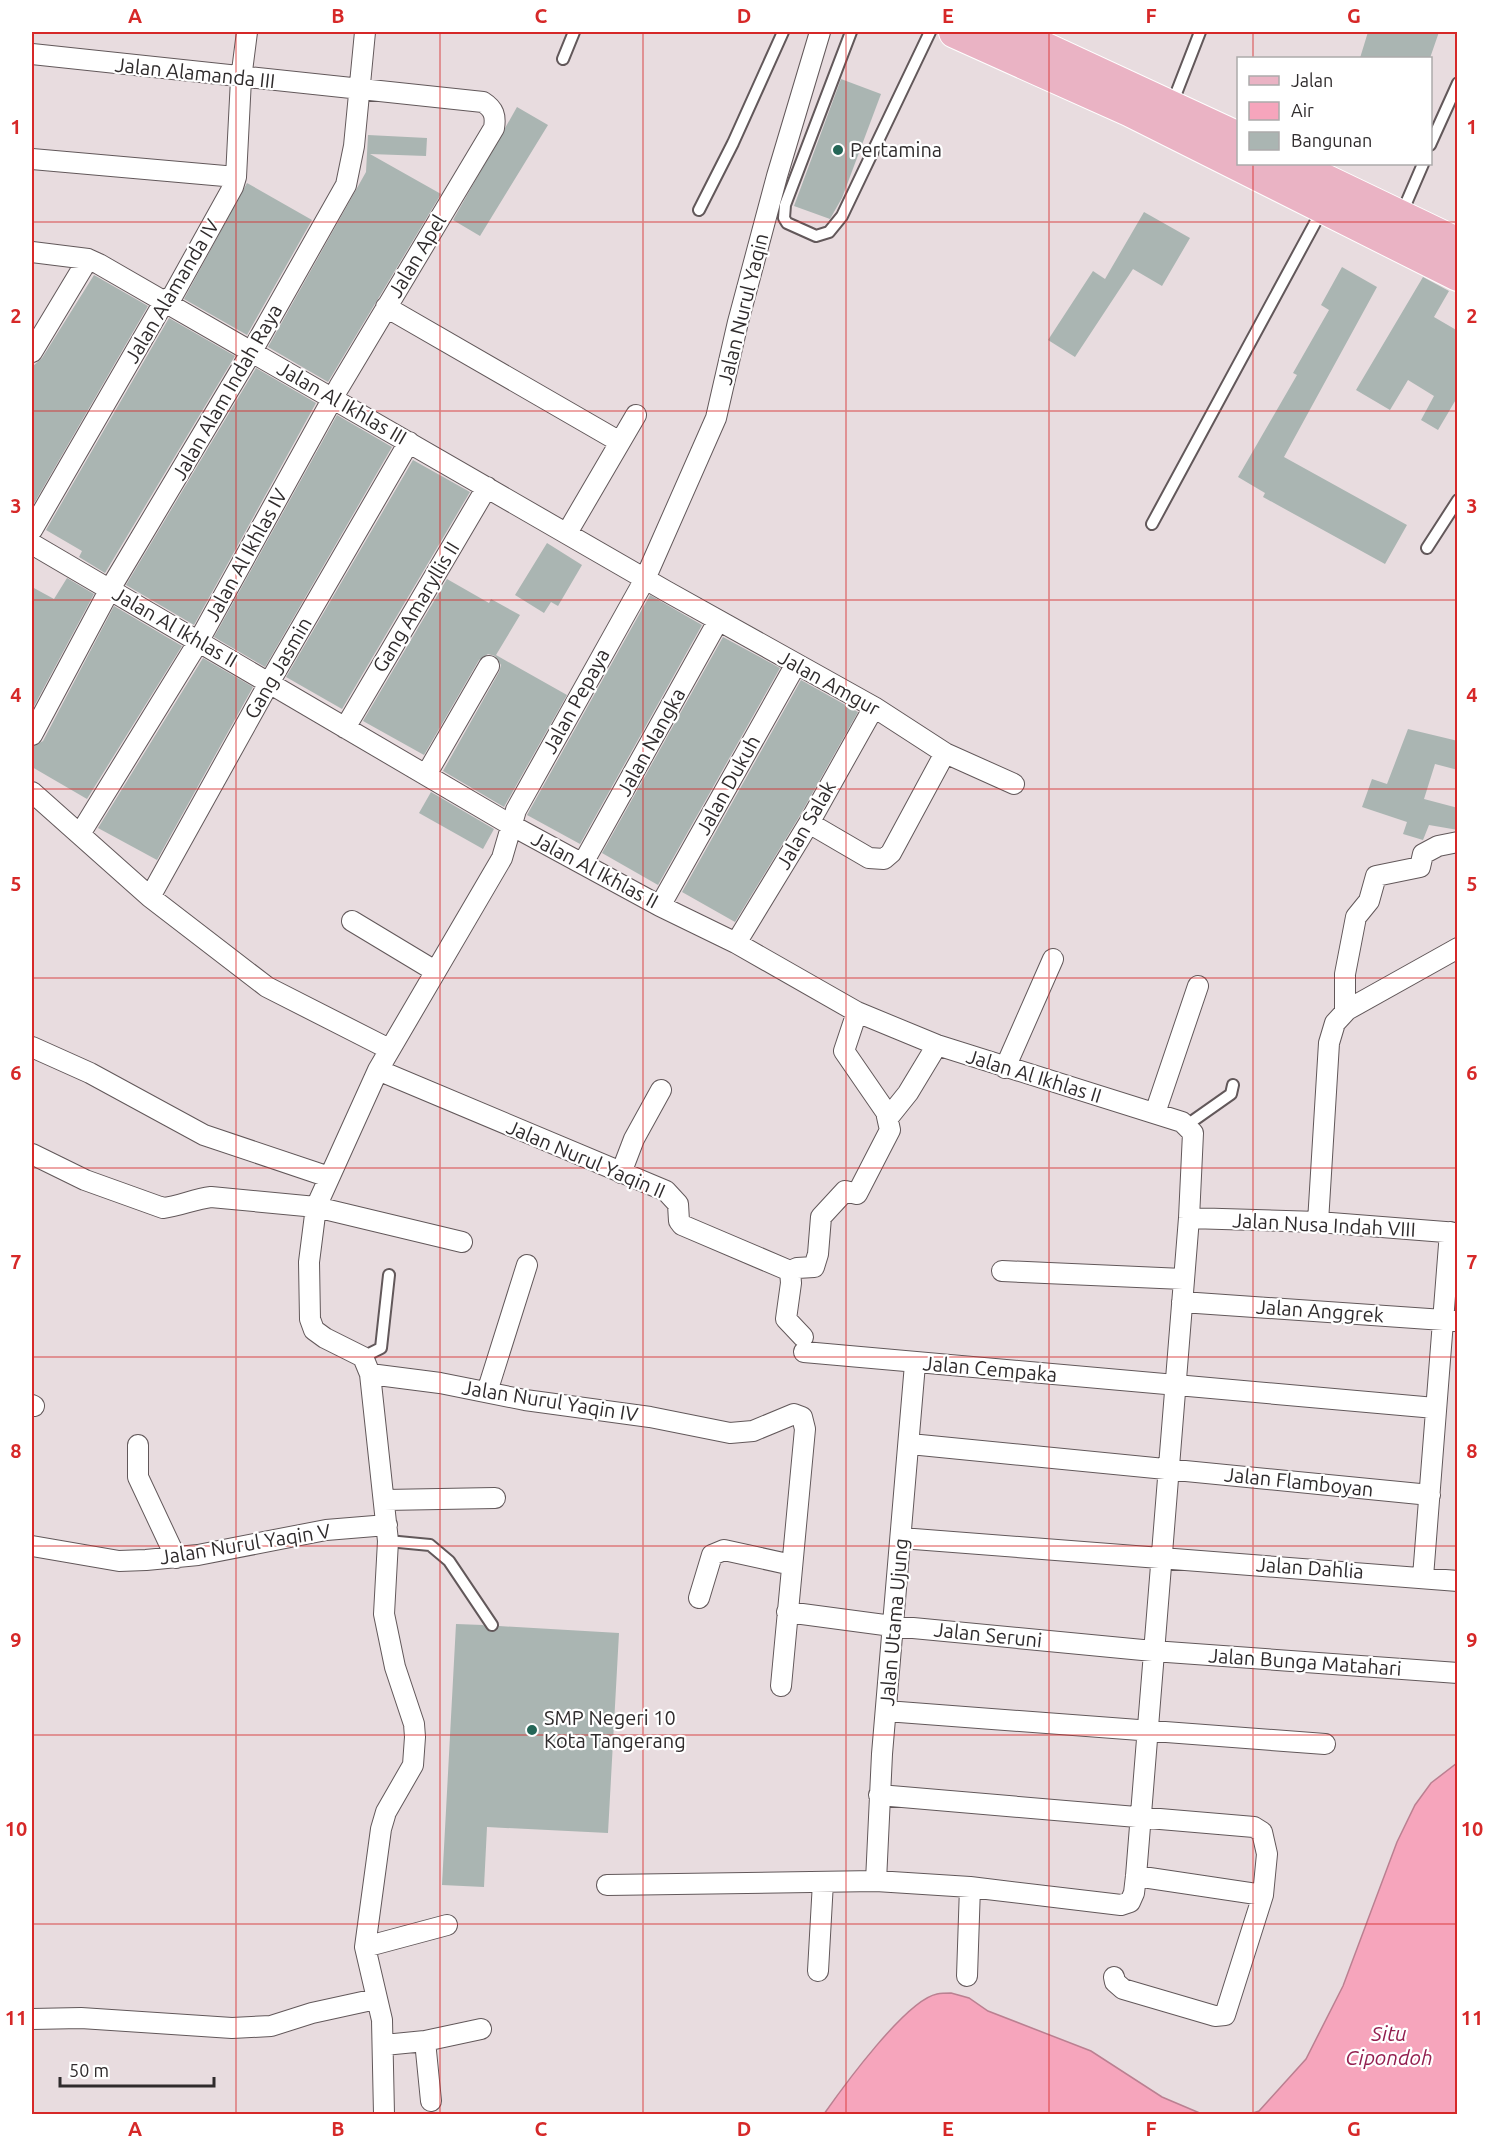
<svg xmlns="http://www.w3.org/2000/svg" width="1489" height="2146" viewBox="0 0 1489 2146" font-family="Ubuntu,sans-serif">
<rect width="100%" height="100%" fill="#e8dcdf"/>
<path fill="#f6a5bc" stroke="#ba8091" stroke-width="1.5" d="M1457 1763V2114H1250L1259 2111 1306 2059 1343 1986 1397 1842 1415 1805 1431 1783Z
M951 1993 969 1998 988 2011 1091 2051 1162 2097 1202 2114H824C843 2087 906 2000 937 1994 942 1993 947 1993 951 1993Z"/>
<path fill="#aab5b2" d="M1368 32H1439L1430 58H1360Z
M841 79 881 94 842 198 830 219 794 206Z
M517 107 548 125 480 236 453 220Z
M368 135 427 138 426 156 370 154 441 194 328 382 268 347 366 172Z
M247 183 312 220 247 335 184 299Z
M1144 212 1190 238 1162 286 1133 269 1075 357 1048 340 1093 271 1105 279Z
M1342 267 1377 287 1284 457 1407 525 1385 564 1263 497 1265 493 1238 477 1297 375 1293 373 1329 310 1321 305Z
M94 275 148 306 32 507V367L42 358Z
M1423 277 1449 291 1434 317 1458 331V396L1438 430 1421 420 1434 396 1408 380 1390 410 1356 390Z
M169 318 235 356 105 573 79 557 82 551 46 530Z
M256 368 316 403 194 625 126 585Z
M337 415 392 447 265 667 214 637Z
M413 460 470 492 342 709 286 677Z
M547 543 582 565 558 606 551 602 544 613 515 595Z
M67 578 94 594 32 710V587L54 599Z
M447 579 489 603 491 599 520 615 496 655 567 695 504 807 443 771 499 672 501 665 495 656 488 654 479 660 424 755 363 721Z
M650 595 702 625 580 844 527 815Z
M114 606 182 646 87 799 32 767V747L43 741Z
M723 637 780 668 658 885 602 853Z
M203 658 253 687 157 860 98 828Z
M801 680 858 712 799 817 735 922 682 892Z
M1408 729 1458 741V770L1435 764 1424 799 1458 808V830L1429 825 1423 840 1403 834 1407 822 1362 807 1372 779 1387 784Z
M431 792 494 829 483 849 419 813Z
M456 1624 483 1625 492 1632 499 1626 619 1633 608 1833 487 1827 484 1887 442 1885Z"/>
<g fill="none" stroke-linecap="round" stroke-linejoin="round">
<defs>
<path id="service" d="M851 32 785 205 784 218 787 223 816 236 829 232 842 216 930 32
M563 59 574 32
M1172 104 1200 32
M1430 145 1458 83
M699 210 733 143 783 32
M1401 215 1423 164
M1152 524 1322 210
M1427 548 1458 500
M1187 1125 1231 1094 1233 1085
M363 1357 381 1348 389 1275
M388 1541 430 1545 449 1561 492 1625"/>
<path id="minor" d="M32 54 483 102C494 109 496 116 494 128L339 387 197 644 80 834
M32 159 236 177
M32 252 88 259 99 264 666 591 874 707 945 753 1014 784
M386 307 620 442
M32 352 88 259
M32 530 164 302 173 295 233 187 236 177 241 79 247 32
M567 533 636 415
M32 544 511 825 660 906 736 943 857 1012 937 1045 1182 1122 1193 1133 1189 1218 1136 1876 1134 1893 1130 1902 1121 1905 970 1887 876 1881 607 1885
M345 728 487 487
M32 735 110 589 252 351 346 185 354 146 365 32
M426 775 489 666
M32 792 150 897 267 987 389 1049
M809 823 869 858 884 859 891 853 945 753
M583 863 718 621
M150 897 269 683 409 442
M660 906 796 664
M352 921 435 971
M736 943 809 823 874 707
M1345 1012V974L1356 917 1369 901 1376 876 1420 867 1423 854 1438 846 1458 842
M32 1047 90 1073 204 1135 329 1177
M1005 1068 1053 959
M378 1070 666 1191 678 1204 679 1221 682 1225 790 1271
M1155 1113 1198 986
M888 1118 908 1093 937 1045
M32 1154 85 1180 163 1208C180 1206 194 1199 211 1197L316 1207 462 1242
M621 1173 634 1139 661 1090
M1189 1218 1318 1222 1458 1233
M1318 1222 1329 1043 1335 1023 1347 1010 1458 948
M1002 1271 1183 1279
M1182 1302 1458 1321
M803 1337 786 1319 791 1283 790 1271 797 1268 814 1267 818 1254 821 1217 845 1191 857 1194 890 1130 886 1112 844 1051 857 1012
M804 1352 1435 1408
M370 1374 440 1383 525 1400 650 1417 730 1433 753 1431 794 1414 802 1417 805 1429 781 1686
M487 1392 527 1265
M32 1405 34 1406
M910 1444 1430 1495
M138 1445V1477L176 1558
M385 1500 495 1498
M901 1538 1458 1581
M32 1546 119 1561 146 1560 198 1555 326 1530 387 1525
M1423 1577 1450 1232
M699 1598 712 1555 724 1550 792 1565
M787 1612 892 1626 1153 1651 1458 1673
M886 1711 1325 1744
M879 1795 1254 1827 1262 1832 1267 1854 1263 1895 1225 2015 1215 2016 1123 1989 1115 1982 1114 1977
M1136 1876 1263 1895
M876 1881 882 1754 915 1364
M365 1947 447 1925
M818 1971 823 1882
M967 1976 970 1887
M32 2019 81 2018 232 2028 271 2026 312 2013 376 1999
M425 2041 431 2101
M384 2045 425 2041 481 2029
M384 2114 382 2020 365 1947 381 1829 386 1812 413 1765 415 1737 414 1724 395 1667 384 1614 388 1541 370 1374 363 1357 325 1338 314 1330 310 1319 309 1262 316 1207 378 1070 502 858 516 810 645 579 716 418 738 322 777 176 820 32"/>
<path id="primary" d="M955 32 1131 111 1458 275
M1009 32 1238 138
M1291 164 1458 244"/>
</defs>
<use href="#service" stroke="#62585a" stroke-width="14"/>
<use href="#minor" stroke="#62585a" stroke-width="22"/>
<use href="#primary" stroke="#fff" stroke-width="34"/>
<use href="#service" stroke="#fff" stroke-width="10"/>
<use href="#minor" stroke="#fff" stroke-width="20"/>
<use href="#primary" stroke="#eab3c4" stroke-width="32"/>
</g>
<path fill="none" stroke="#d62828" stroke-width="1.5" stroke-opacity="0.55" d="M236 32V2114M440 32V2114M643 32V2114M846 32V2114M1049 32V2114M1253 32V58M1253 164V2114M32 222H1458M32 411H1458M32 600H1458M32 789H1458M32 978H1458M32 1168H1458M32 1357H1458M32 1546H1458M32 1735H1458M32 1924H1458"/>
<g fill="#246657" stroke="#fff" stroke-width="2">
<circle cx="838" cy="150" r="6"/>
<circle cx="532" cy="1730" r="6"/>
</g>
<g text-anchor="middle" stroke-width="4.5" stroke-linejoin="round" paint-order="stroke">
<g font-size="20" fill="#2f2b2c" stroke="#fff">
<text transform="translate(195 73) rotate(6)" y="7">Jalan Alamanda III</text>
<text transform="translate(417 256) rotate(-59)" y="7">Jalan Apel</text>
<text transform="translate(172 291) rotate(-59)" y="7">Jalan Alamanda IV</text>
<text transform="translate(743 309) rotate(-76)" y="7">Jalan Nurul Yaqin</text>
<text transform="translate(227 392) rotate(-60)" y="7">Jalan Alam Indah Raya</text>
<text transform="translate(342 403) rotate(30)" y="7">Jalan Al Ikhlas III</text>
<text transform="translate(246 555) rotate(-61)" y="7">Jalan Al Ikhlas IV</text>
<text transform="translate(416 607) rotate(-59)" y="7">Gang Amaryllis II</text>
<text transform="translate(175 627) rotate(30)" y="7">Jalan Al Ikhlas II</text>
<text transform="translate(278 668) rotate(-60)" y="7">Gang Jasmin</text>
<text transform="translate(829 683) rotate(29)" y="7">Jalan Amgur</text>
<text transform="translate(576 701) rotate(-61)" y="7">Jalan Pepaya</text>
<text transform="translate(651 742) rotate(-61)" y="7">Jalan Nangka</text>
<text transform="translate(728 785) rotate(-61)" y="7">Jalan Dukuh</text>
<text transform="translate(806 825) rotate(-60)" y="7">Jalan Salak</text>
<text transform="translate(595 870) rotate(28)" y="7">Jalan Al Ikhlas II</text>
<text transform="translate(1034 1076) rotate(17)" y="7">Jalan Al Ikhlas II</text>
<text transform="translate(586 1159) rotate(23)" y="7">Jalan Nurul Yaqin II</text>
<text transform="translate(1324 1225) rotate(3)" y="7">Jalan Nusa Indah VIII</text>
<text transform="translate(1320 1311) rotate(4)" y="7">Jalan Anggrek</text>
<text transform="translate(990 1369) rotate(5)" y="7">Jalan Cempaka</text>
<text transform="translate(550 1401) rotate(9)" y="7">Jalan Nurul Yaqin IV</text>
<text transform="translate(1299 1482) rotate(6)" y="7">Jalan Flamboyan</text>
<text transform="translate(245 1544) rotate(-9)" y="7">Jalan Nurul Yaqin V</text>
<text transform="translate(1310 1568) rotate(4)" y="7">Jalan Dahlia</text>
<text transform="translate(894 1622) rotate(-85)" y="7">Jalan Utama Ujung</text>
<text transform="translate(988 1635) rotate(6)" y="7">Jalan Seruni</text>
<text transform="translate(1305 1662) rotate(4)" y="7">Jalan Bunga Matahari</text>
</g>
<g font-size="20" fill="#2f2b2c" stroke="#fff" text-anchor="start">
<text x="850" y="157">Pertamina</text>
<text x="544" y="1725">SMP Negeri 10<tspan x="544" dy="23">Kota Tangerang</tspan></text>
</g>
<g font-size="21" font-style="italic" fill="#931f4f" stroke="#fff">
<text x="1389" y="2041">Situ<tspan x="1389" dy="24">Cipondoh</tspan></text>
</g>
</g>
<rect width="1489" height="2146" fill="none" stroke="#ffffff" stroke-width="66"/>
<rect x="1237" y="57" width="195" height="108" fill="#ffffff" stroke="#acaaab" stroke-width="1.5"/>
<rect x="1249" y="76" width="30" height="9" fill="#eab3c4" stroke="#acaaab" stroke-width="1.5"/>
<text x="1291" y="87" font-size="18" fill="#2f2b2c">Jalan</text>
<rect x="1249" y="102" width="30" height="18" fill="#f6a5bc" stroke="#acaaab" stroke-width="1.5"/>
<text x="1291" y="117" font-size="18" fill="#2f2b2c">Air</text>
<rect x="1249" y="132" width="30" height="18" fill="#aab5b2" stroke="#acaaab" stroke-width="1.5"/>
<text x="1291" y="147" font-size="18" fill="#2f2b2c">Bangunan</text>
<path d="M60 2077v9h154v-9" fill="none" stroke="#2f2b2c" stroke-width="3"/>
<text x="69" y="2077" font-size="18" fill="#2f2b2c" stroke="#ffffff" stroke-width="4.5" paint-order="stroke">50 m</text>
<rect x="33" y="33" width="1423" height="2080" fill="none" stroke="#d62828" stroke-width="2"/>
<g font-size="20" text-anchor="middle" font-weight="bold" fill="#d62828">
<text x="135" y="23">A</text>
<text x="338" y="23">B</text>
<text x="541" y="23">C</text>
<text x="744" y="23">D</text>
<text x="948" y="23">E</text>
<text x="1151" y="23">F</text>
<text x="1354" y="23">G</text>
<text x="16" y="134">1</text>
<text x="1472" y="134">1</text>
<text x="16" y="323">2</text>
<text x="1472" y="323">2</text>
<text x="16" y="513">3</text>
<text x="1472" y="513">3</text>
<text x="16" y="702">4</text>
<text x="1472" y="702">4</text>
<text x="16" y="891">5</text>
<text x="1472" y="891">5</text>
<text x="16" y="1080">6</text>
<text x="1472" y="1080">6</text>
<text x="16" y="1269">7</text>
<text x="1472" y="1269">7</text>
<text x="16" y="1458">8</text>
<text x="1472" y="1458">8</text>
<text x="16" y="1647">9</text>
<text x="1472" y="1647">9</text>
<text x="16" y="1836">10</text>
<text x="1472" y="1836">10</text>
<text x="16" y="2025">11</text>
<text x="1472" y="2025">11</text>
<text x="135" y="2136">A</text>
<text x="338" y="2136">B</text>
<text x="541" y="2136">C</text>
<text x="744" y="2136">D</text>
<text x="948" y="2136">E</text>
<text x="1151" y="2136">F</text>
<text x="1354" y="2136">G</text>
</g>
</svg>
